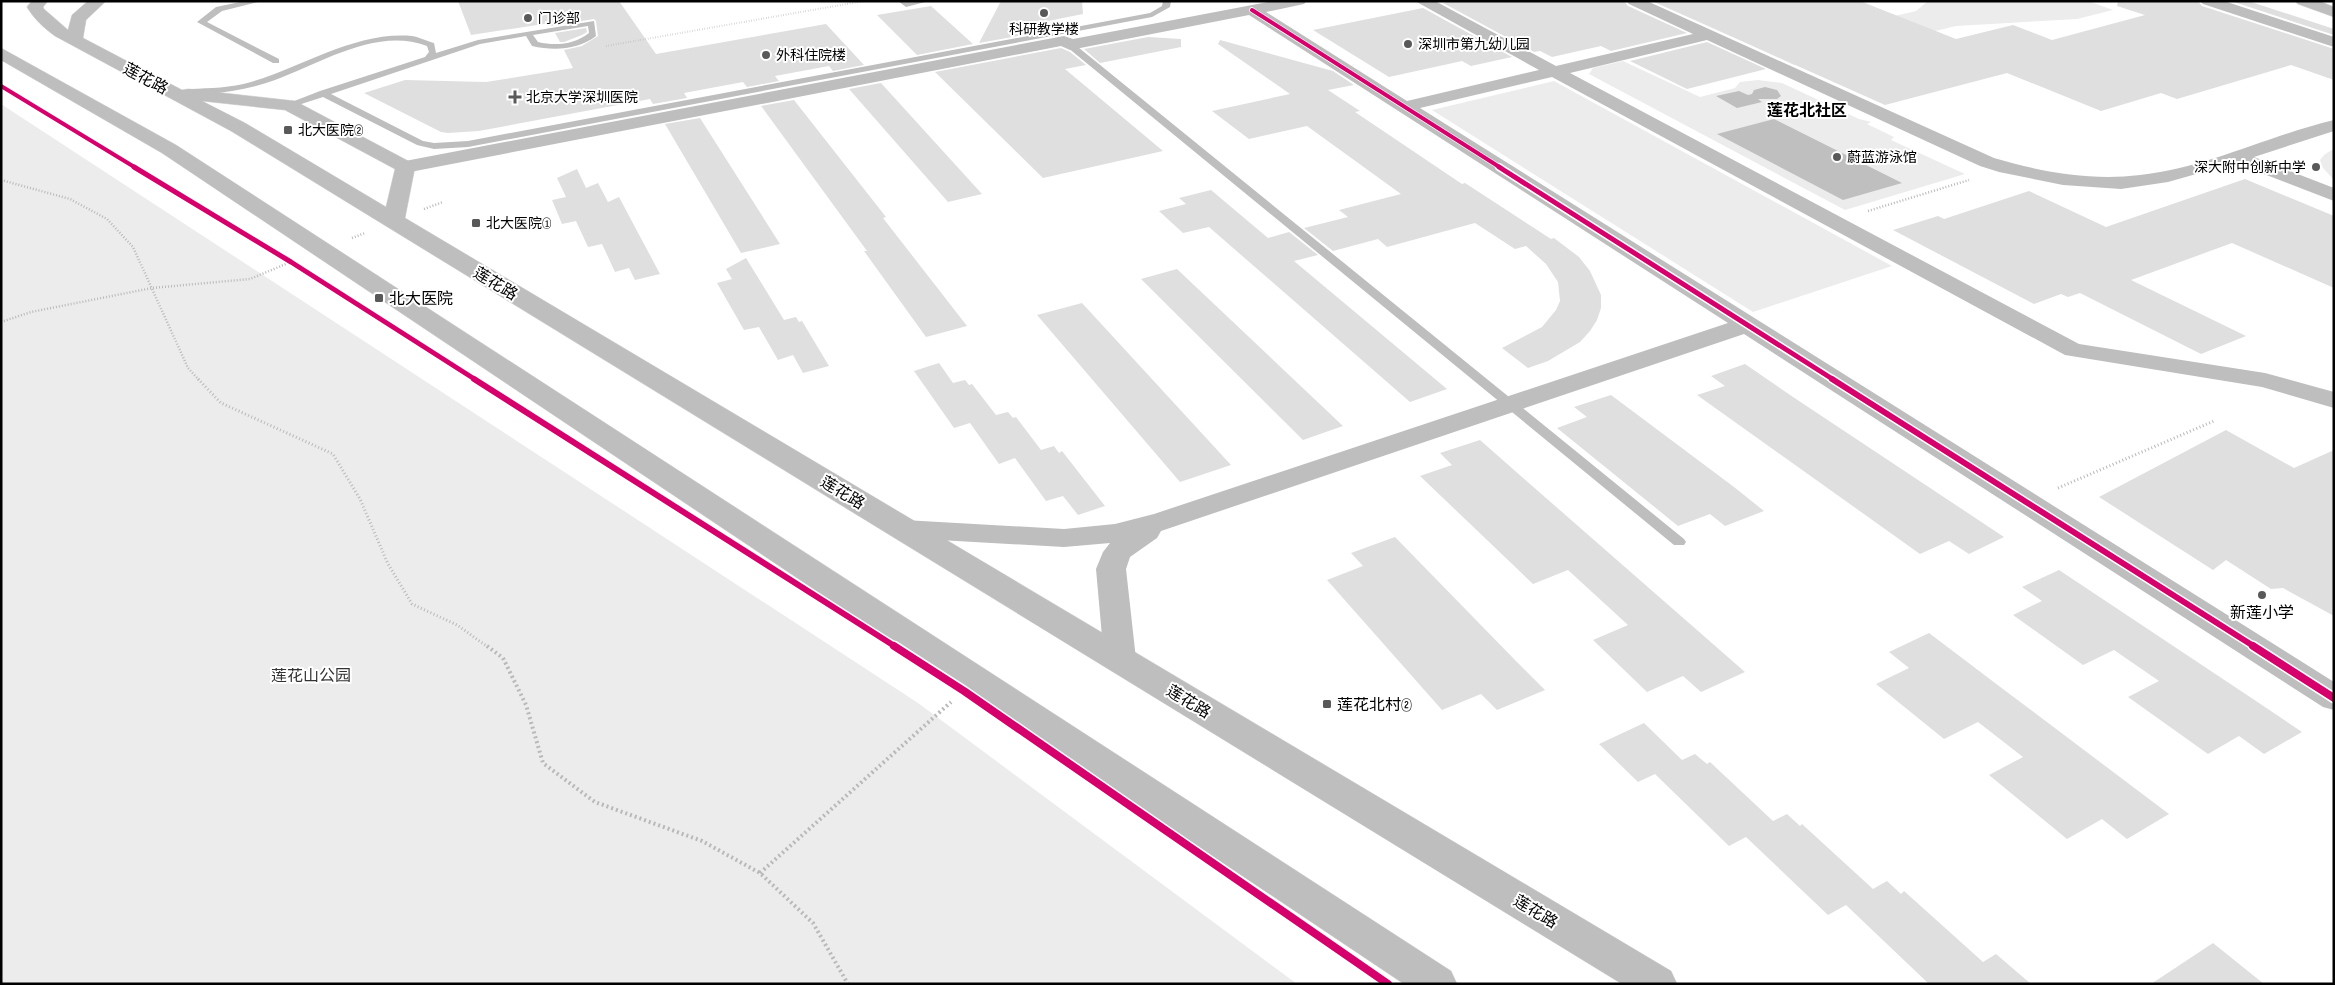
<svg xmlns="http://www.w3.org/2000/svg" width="2335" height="985" viewBox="0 0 2335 985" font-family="'Sofia Sans Condensed','Noto Sans SC',sans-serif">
<rect width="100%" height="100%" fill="#fff"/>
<path fill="#ececec" d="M1928 1H2088L2113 10 2077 19 1956 26 1794 65 1758 48 1916 11Z
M1623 61 1700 97 1735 88 1740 82 1758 80 1782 83 1859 119 1871 122 1867 124 1894 137 1891 140 1965 174 1845 210 1589 74 1593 68Z
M1554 81 1892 266 1753 312 1432 110Z
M1 104 918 703 1297 984H1Z
M2334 149V180L2323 168 2320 160 2325 154Z"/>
<path fill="#bfbfbf" d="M1765 87 1777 90 1781 96 1777 99H1758L1762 102 1737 108 1716 96 1739 91 1748 95 1752 94 1754 90Z
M1774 119 1902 183 1843 200 1717 134Z"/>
<path fill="#dfdfdf" d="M458 1H619L656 54 826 24 864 65 833 71 829 66 775 76 779 81 747 87 743 82 684 93 687 98 653 104 650 99 479 131 448 133 441 132 364 93 405 80 486 82 573 68 564 50 582 46 598 36 596 21 594 19 551 26 550 23 471 35Z
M1001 1H1082L1083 14 1033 24V27L1056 29 979 43Z
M1454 1H1624L1628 6 1687 33 1611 51 1601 46 1552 57 1540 51 1534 52 1443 3Z
M1652 1H1860L1956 39 2013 25 2052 40 2145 15 2117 6 2118 1H2198L2202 6 2334 49V80L2291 65 2177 99 2161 93 2101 111 2007 73 1885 105Z
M2231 1H2248L2334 29V35Z
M931 6 973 44 917 55 877 15Z
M1423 8 1512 57 1471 66 1462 61 1389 77 1313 30Z
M586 28 587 32 582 35 564 42H560L555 33Z
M1148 37 1181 39V47L1100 63 1084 49Z
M1220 40 1333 71 1354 85 1328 90 1360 111 1355 112 1462 184 1465 183 1551 239 1515 249 1475 223 1387 247 1378 239 1333 251 1304 228 1348 217 1339 210 1401 194 1307 126 1249 139 1212 111 1290 94 1218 44Z
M1707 42 1766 69 1687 89 1630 61Z
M1061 48 1070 52 1086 65 1065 69 1163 151 1043 178 935 72Z
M881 83 982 194 948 202 849 89Z
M794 100 886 217 883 218 967 326 926 337 864 251H867L761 106Z
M700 118 780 244 741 253 665 124Z
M577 169 586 188 598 183 608 202 619 197 660 274 635 280 629 268 615 272 602 244 588 247 576 221 562 224 552 200 566 197 557 178Z
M2245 179 2334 216V288L2232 243 2131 280 2246 336 2201 354 2080 293 2068 297 2061 294 2034 304 1893 230 1938 216 1944 219 2029 191 2106 227Z
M1211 190 1268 238 1289 232 1318 255 1294 261 1447 389 1410 402 1209 227 1183 233 1159 211 1186 204 1179 198Z
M1554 238 1579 257 1590 271 1601 295V308L1597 320 1590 331 1580 342 1548 361 1528 368 1502 348 1542 327 1556 310 1560 301 1558 282 1546 264 1526 246Z
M746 258 784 320 796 317 799 322 802 321 829 366 803 373 793 355 778 360 759 327 744 330 717 283 732 279 726 269Z
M1177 269 1343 426 1303 440 1141 279Z
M1082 303 1094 316 1231 465 1180 482 1037 315Z
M939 363 953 383 965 380 969 385 972 384 996 415 1008 412 1013 418 1016 417 1041 450 1054 446 1059 453 1062 451 1105 506 1078 515 1063 496 1046 501 1015 458 999 464 970 423 954 428 914 371Z
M1745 364 1793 397 2004 537 1969 554 1949 541 1920 554 1697 395 1725 386 1711 376Z
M1611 395 1734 487 1764 511 1725 526 1710 514 1678 526 1557 428 1587 417 1574 407Z
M2226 430 2294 468 2334 450V616L2283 588 2271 589 2226 560 2213 570 2099 497Z
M1480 440 1522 477 1745 672 1701 692 1683 676 1647 692 1593 640 1628 625 1568 570 1533 584 1420 476 1452 465 1440 453Z
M1395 537 1514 659 1545 690 1497 710 1481 694 1442 710 1327 580 1363 566 1351 553Z
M2059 570 2253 699 2302 732 2264 754 2239 736 2208 754 2128 697 2159 681 2114 650 2083 665 2013 615 2042 601 2022 587Z
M1929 633 1999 686 2169 814 2127 839 2102 819 2067 839 1989 775 2023 757 1978 722 1944 739 1876 684 1909 668 1889 652Z
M1644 723 1682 760 1695 754 1707 764 1710 762 1773 821 1787 814 1800 826 1802 824 1873 889 1887 881 1901 894 1904 891 1983 962 1996 954 2031 984H1929L1846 905 1828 915 1746 837 1729 846 1655 774 1638 782 1599 744Z
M2213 943 2264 984H2151Z"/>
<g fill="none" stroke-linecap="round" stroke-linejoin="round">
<defs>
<path id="primary" d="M32 1H48L43 7 44 9 68 30 72 15 88 1H106L86 20 83 38 182 90 188 89 295 101 412 163 415 167 405 218 1671 971 1677 984H1622L231 131 55 36C44 28 34 19 27 7ZM202 101 285 110 395 169 386 207 245 123Z
M2295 1H2319L2334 7V17L2298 4Z
M1 48 176 145 1451 971 1457 984H1404L162 153 1 60Z"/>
</defs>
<use href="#primary" stroke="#dbdbdb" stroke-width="1"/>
<path stroke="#b9b9b9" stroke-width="2" stroke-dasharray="0.5 2" stroke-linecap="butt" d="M606 46 864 1"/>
<path stroke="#b9b9b9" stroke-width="2.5" stroke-dasharray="1 2" stroke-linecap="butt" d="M1 180 70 199 107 219 133 247 188 368 199 380
M424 209 443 202
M1868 211 1969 180
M352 238 365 233
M1 322 31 312 152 288 250 279 293 261"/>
<path stroke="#b9b9b9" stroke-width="3" stroke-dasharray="1 2.5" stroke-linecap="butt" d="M198 379 221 403 333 454 360 499 388 564 412 604 457 625 488 647
M2058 488 2214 421"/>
<path stroke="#b9b9b9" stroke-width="4" stroke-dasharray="2 3" stroke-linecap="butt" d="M487 646 503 658 526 705 543 763 595 802 702 841 760 873 813 923 848 984
M760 873 951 702"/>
<path fill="#bebebe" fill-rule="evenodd" d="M245 1H262L222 11 207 22 279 59V63H273L197 22 216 7Z
M898 1H929L906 7Z
M1163 1H1171L1170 7 1152 17 468 147 434 149 417 145 323 97 289 108 284 105 320 91 425 57 429 52 427 46C376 27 322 63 275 80 253 88 231 92 207 94 200 94 191 96 186 92L190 89C210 88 231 88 251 82 303 67 356 31 412 36 419 37 427 41 434 43L436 53 478 40 594 21 596 36C578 50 554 51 532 46L526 36 480 44 331 94 423 141 434 143 468 141 1150 13 1162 6ZM588 26 589 33C574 45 555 46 538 42L533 35Z
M1067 43H1073L1684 539 1686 542 1684 545H1674L1067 47Z"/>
<path fill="#bebebe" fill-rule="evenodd" d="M1273 1H1307L1304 4 1266 12 1407 101 1539 70 1415 1H1435L1556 66 1693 34 1629 4 1626 1H1647L1994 158C2041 172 2091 181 2140 175 2206 168 2270 135 2334 120V131L2254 157 2334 188V201L2235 163 2168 182 2121 189 2063 185 1999 172 1980 166 1707 40 1570 73 2079 344 2265 373 2334 392V408L2262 387 2065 355 1552 77 1420 108 2334 682V710L2323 707 1744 334 1161 531 1157 538 1130 557 1126 569 1136 659 1131 667 1120 670 1109 667 1104 659 1096 569 1103 552 1110 543 1064 547 904 538 894 536 890 529 894 522 904 520 1064 529 1115 524 1154 514 1728 323 1249 15 1070 50 1061 46 405 173 398 171 395 167 398 163 405 161 1064 36 1073 39Z
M2200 1H2224L2334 37V47L2203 4Z"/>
<use href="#primary" fill="#bebebe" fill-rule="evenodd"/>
<defs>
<path id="cycleway-far3" d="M1252 10 1501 168
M1 86 136 168"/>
<path id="cycleway-far2" d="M134 167 291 262 476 380
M1499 167 1834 380"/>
<path id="cycleway-far1" d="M474 379 896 647
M1832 379 2255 647"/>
<path id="cycleway" d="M894 646 964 691 1388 984
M2253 646 2334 698"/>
</defs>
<use href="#cycleway-far3" stroke="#fff" stroke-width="5.5"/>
<use href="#cycleway-far2" stroke="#fff" stroke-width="8"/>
<use href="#cycleway-far1" stroke="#fff" stroke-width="9"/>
<use href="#cycleway" stroke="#fff" stroke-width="11"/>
<use href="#cycleway-far3" stroke="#d6006c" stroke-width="4"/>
<use href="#cycleway-far2" stroke="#d6006c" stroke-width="5"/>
<use href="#cycleway-far1" stroke="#d6006c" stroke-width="6"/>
<use href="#cycleway" stroke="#d6006c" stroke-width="8"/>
</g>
<g fill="#595959" stroke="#fff" stroke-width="2">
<circle cx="1044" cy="13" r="5"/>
<circle cx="528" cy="18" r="5"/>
<circle cx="1408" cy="44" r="5"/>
<circle cx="766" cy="55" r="5"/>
<path d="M512.5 89.5h5v5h5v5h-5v5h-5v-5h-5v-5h5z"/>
<rect x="283" y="125" width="10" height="10" rx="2.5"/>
<circle cx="1837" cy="157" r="5"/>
<circle cx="2316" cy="167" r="5"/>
<rect x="471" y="218" width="10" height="10" rx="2.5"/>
<rect x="374" y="293" width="10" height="10" rx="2.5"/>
<circle cx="2262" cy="595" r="5"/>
<rect x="1322" y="699" width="10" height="10" rx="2.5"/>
</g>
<g text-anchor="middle" stroke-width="4" stroke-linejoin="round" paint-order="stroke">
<g font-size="14" fill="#000" stroke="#fff" text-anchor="start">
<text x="538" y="23">门诊部</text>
<text x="1044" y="34" text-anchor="middle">科研教学楼</text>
<text x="1418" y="49">深圳市第九幼儿园</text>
<text x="776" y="60">外科住院楼</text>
<text x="526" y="102">北京大学深圳医院</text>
<text x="298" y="135">北大医院②</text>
<text x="1847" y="162">蔚蓝游泳馆</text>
<text x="2306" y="172" text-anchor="end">深大附中创新中学</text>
<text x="486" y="228">北大医院①</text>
</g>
<g font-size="16" fill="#000" stroke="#fff">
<text transform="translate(146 78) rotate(28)" y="6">莲花路</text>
<text transform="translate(496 283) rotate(31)" y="6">莲花路</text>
<text transform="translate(843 492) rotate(31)" y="6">莲花路</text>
<text transform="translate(1189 701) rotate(31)" y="6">莲花路</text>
<text transform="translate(1536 911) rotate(31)" y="6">莲花路</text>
</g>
<g font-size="16" font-weight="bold" fill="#000" stroke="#fff">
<text x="1807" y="116">莲花北社区</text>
</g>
<g font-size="16" fill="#000" stroke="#fff" text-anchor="start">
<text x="389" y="304">北大医院</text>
<text x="2262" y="618" text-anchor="middle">新莲小学</text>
<text x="1337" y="710">莲花北村②</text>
</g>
<g font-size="16" fill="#333" stroke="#fff">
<text x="311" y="681">莲花山公园</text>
</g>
</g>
<rect width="2335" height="985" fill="none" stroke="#000000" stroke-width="5"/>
</svg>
